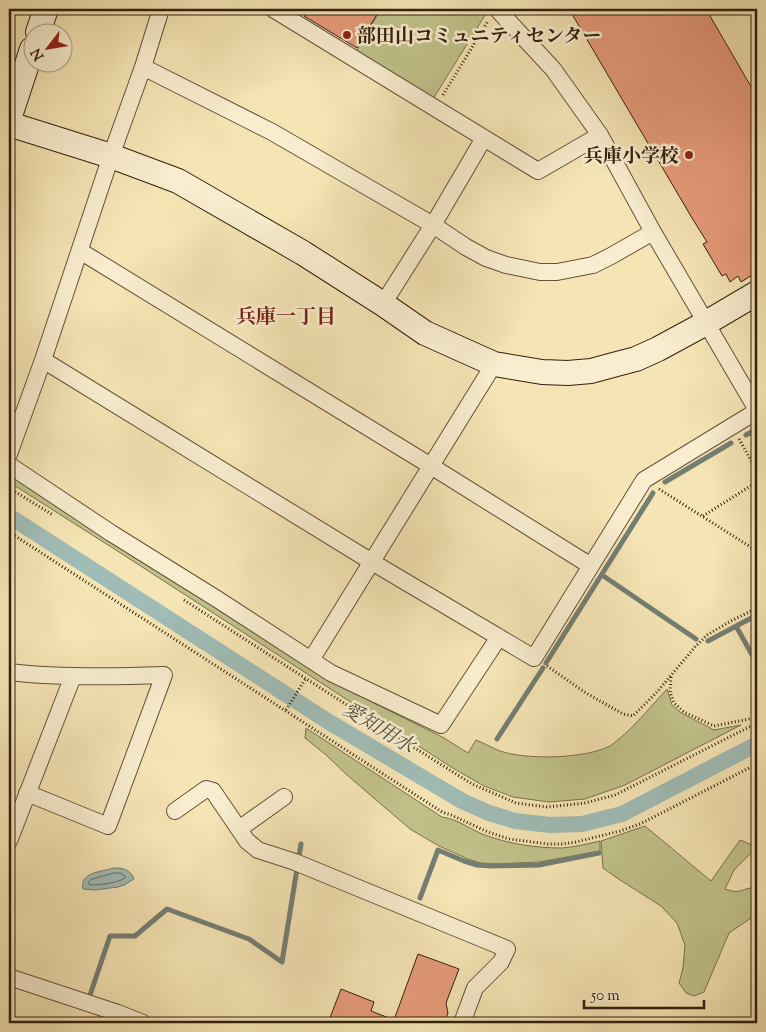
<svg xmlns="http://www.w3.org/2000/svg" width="766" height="1032" viewBox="0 0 766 1032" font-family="'Sorts Mill Goudy','Noto Serif JP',serif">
<rect width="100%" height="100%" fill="#f5e4b4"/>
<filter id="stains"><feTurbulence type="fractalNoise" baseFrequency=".004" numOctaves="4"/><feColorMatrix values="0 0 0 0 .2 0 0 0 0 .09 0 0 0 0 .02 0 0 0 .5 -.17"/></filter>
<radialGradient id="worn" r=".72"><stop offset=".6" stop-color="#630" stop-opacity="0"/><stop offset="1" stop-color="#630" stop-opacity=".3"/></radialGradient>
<path fill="#c1c28a" stroke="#7a714c" d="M381 9H486L487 12 433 99 356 52Z
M9 475 330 681 444 738 468 753 476 740C484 743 492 748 500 751 527 760 584 759 610 746 613 744 616 741 619 739 637 724 651 706 667 689L672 705 680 712 714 730 741 725 625 785 585 799 549 802 513 797 484 786 451 767 119 552 9 482Z
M306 728 442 817C458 819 471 830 485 835 509 844 536 848 562 848 574 847 587 844 600 841V851L539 862 497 864 481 863 468 859 439 846 410 829 347 775 325 754 305 738Z
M645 826 711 881 740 840 757 847 734 870 725 889C741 895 742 888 757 887V914L729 933 704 992 694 996 686 993 679 983 683 968 685 945 677 923 661 906 617 878 603 868 601 841Z"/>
<path fill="#9fbcb6" stroke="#747e73" d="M113 868C123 868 130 869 134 879L124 885 118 887 95 890 83 889C79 872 102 872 113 868Z"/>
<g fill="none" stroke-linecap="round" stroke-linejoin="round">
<path stroke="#696e62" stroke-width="1" d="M114 873H120L125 876V878C118 883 99 885 90 885L88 883 90 880Z"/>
<path stroke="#747e73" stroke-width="5" d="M746 435 757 429
M665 482 731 443
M602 575 696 639
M736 626 755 660V665L757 668
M708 641 757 615
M546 663 653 493
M497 739 543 668
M420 898 438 850 464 861 477 865 492 866 539 865 599 853
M90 995 110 936H135L167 909 249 939 282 962 301 844"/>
<path stroke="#9fbcb6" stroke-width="16" d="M9 516 329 722 462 801 489 813 515 821 550 825 582 824 622 814 757 744"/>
</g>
<path fill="#e79b7a" stroke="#33200e" d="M308 9H380L357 48 304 16Z
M569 9H706L757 97V272L741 282 738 276 730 282 726 274 722 276 703 244 707 242 692 218Z
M418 954 459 969 446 1003 448 1013 444 1023H328L341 989 374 1002 371 1011 394 1020Z"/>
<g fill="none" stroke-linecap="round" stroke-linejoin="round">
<defs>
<path id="street" d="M273 9 538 171 600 135
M497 9 553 69 600 135 653 232 757 410
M143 67 272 132 433 225 466 247 486 258 506 265 540 272H557L593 265 611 256 653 232
M80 251 431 466 591 566
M383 304 433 225 484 138
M43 360 372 562 534 658 644 480 757 411
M9 454 43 360 111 156 143 67 161 9
M9 465 111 533 217 599 331 673 441 725 499 637
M311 660 494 364
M9 672C60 678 113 677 164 675L108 826 27 793
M175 811 206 789 213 791 247 841 258 850 295 862 507 949 501 962 475 988 462 1023
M239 829 284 797
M9 841 73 676
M9 977 118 1013 143 1023"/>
<path id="secondary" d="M38 32 46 9
M9 119 32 49
M9 124 111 156 178 181 303 253 383 304 425 333 494 364 542 372 568 373 591 371 613 365 636 359 658 349 706 323 757 293"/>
</defs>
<use href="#street" stroke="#645138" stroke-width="18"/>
<use href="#secondary" stroke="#33200e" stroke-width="26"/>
<path stroke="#33200e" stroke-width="3" stroke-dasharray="1 2.5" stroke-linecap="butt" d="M443 95 488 21
M739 439 757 471
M9 488 53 515
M659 489 757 551
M703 516 757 482
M9 532 442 812 451 815 488 832 509 839 548 844H563L576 842 620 831 640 824 757 764
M184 600 364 716 472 784 516 803 547 807 585 803 615 795 757 723
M547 666 586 693 623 714 633 716 657 692 695 647 707 635 731 621 757 608
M671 677 670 692 674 703 684 712 714 726 754 718 757 723
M286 710 306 678"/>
<use href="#street" stroke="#f8edce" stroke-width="16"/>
<use href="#secondary" stroke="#f8edce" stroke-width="24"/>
</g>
<g fill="#8f2418" stroke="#f8edce" stroke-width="2">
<circle cx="347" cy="35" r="5"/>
<circle cx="689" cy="155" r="5"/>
</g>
<g text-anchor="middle" stroke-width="5" stroke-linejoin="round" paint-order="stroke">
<g font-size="19" font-weight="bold" fill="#33200e" stroke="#f8edce" text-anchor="start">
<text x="357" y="42">部田山コミュニティセンター</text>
<text x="679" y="162" text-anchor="end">兵庫小学校</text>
</g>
<g font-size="20" font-weight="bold" fill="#7a1f14" stroke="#f8edce">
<text x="286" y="323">兵庫一丁目</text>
</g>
<g font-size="20" font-style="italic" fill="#534f40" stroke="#f8edce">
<text transform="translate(379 727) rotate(31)" y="7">愛知用水</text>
</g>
</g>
<rect width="766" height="1032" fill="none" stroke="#f5e4b4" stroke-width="30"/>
<rect x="10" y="10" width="746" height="1012" fill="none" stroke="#33200e" stroke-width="2.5"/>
<rect x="15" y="15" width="736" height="1002" fill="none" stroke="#33200e"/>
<g transform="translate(48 48) rotate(239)"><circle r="24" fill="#f8edce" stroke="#a99b81"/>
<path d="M0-4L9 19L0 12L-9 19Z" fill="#8f2418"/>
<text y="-8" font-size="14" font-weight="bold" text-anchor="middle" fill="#33200e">N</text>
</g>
<path d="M584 1000v8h120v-8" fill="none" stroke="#33200e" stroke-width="2.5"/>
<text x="591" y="1000" font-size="15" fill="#33200e" stroke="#f8edce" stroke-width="4" paint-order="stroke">50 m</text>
<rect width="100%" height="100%" filter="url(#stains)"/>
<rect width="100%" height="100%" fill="url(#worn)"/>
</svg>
